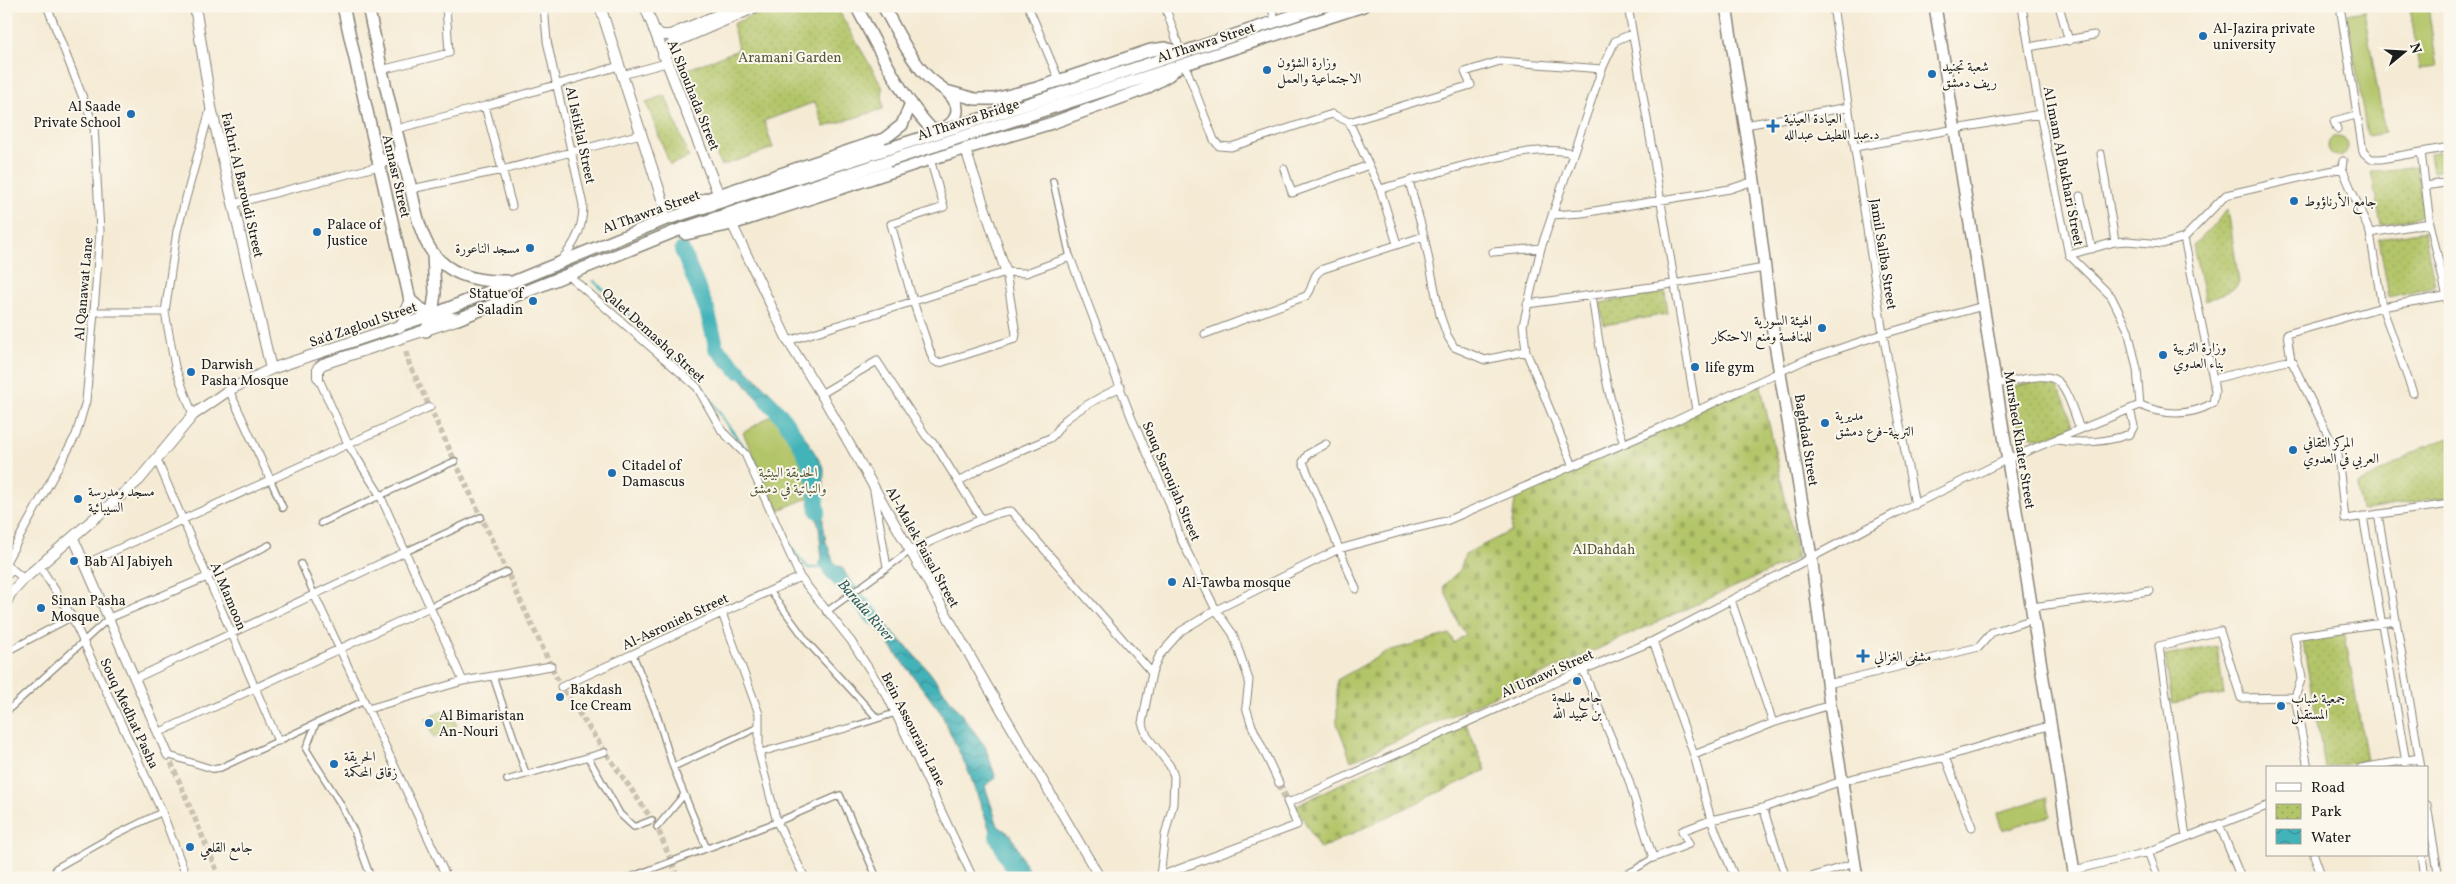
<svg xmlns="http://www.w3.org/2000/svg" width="2456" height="884" viewBox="0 0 2456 884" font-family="Vollkorn,Amiri,serif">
<defs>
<pattern id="cemetery-stones" width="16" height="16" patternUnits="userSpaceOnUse" patternTransform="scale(1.25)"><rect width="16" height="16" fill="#b3c569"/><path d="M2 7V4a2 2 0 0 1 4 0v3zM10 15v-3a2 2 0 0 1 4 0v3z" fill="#99a95a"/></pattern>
<pattern id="park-dots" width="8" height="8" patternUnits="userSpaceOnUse" patternTransform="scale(1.25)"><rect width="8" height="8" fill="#b3c569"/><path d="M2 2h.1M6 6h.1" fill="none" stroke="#99a95a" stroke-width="1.8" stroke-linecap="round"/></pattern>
<pattern id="water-waves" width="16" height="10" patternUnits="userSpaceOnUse" patternTransform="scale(1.25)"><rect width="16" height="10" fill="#42b3b9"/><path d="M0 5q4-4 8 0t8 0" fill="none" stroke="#369196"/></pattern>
</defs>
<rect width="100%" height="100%" fill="#fbf7ec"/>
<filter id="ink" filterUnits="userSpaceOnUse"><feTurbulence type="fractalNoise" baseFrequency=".02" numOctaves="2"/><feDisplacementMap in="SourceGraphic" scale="10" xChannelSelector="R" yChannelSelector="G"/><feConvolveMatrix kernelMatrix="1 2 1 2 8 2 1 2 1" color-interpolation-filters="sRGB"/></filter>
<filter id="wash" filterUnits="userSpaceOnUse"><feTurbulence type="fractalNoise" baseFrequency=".0096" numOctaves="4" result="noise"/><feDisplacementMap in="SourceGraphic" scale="20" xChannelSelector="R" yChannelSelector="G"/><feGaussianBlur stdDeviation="1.12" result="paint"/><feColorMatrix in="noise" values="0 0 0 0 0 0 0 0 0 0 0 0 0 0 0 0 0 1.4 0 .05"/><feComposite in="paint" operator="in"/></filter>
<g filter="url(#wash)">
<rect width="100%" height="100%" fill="#f5ebd5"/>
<path fill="#b3c569" stroke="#687042" d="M2410 6H2428L2437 67 2419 69Z
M2364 11 2385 133 2367 136 2347 14Z
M2328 146a10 10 0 1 1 20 0a10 10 0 1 1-20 0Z
M2450 150V169L2433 172 2430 153Z
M772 415C792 437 810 467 810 497L779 510 743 433Z
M449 708 457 725 453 727 455 730 434 738 425 719Z
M2047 797 2050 816 2002 830 1997 813Z"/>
<path fill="url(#cemetery-stones)" stroke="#687042" d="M1760 382 1798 558 1351 761 1337 723V680L1388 651 1450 634 1454 643 1466 634 1459 625 1443 586 1460 570 1465 554 1511 531 1516 492Z
M1465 722 1486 770 1320 849 1296 806Z"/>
<path fill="url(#park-dots)" stroke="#687042" d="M771 6H836L882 86 883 109 824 127 815 102 764 121 773 148 721 166 683 71 738 50 733 24Z
M665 95 689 157 670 165 646 102Z
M2417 166 2423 216 2381 225 2371 172Z
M2228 209 2239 282 2234 289 2205 301 2193 246Z
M2424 231 2435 286 2389 297 2379 239Z
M1665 292 1668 314 1604 325 1600 303Z
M2045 380C2064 388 2066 407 2073 425 2063 430 2051 438 2039 438 2016 438 2010 405 2008 388Z
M2450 438V496L2361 511 2357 485 2425 446Z
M2344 630 2367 760 2325 768 2302 637Z
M2217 646 2224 694 2172 703 2165 656Z"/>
<path fill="url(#water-waves)" stroke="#2f686a" d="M731 354 777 399 802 432 824 468 823 522 826 542 835 565 842 567 848 578 845 586H837L818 564 822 560 819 527 813 505 816 494 814 479 800 446 779 412 758 400 724 356Z
M864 598 878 616 928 670 985 746 996 778 985 786 998 826 1011 835 1032 878H1017L989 828 970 775 941 713 868 616 854 606Z"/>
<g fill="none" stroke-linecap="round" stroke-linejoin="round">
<path stroke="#42b3b9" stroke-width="2.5" d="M594 281 673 358 697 378 726 423 752 457 793 550 808 568H822"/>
<path stroke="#42b3b9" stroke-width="16" d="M682 250 707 310 715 341
M716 348 739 371
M767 400C786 419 809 453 814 480 816 490 816 501 818 511
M830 569 873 617
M997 836 1017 878"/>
</g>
</g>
<g filter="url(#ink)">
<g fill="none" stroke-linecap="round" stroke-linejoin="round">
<path stroke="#cac2b0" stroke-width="5.5" stroke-dasharray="5.5 3" stroke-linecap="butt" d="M406 352 408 361 561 687 657 827 678 878
M168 755 220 878"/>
<path stroke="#cac2b0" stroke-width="7" stroke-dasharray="7 3.5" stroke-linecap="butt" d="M1279 783 1286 799"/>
<defs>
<path id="pedestrian" d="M1053 181 1070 257
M270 479 283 508
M321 523 455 461
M405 552 481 517
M301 564 314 594
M207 577 269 545
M770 591 808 643 877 718
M430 607 507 572
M826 612 910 551
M6 652 72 617
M633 655 657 715 673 767
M493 676 526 774
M6 712 109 618
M316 723 306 749 340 803 354 831 371 878
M759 753 855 726 895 713
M168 755 213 769 220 768 364 701
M588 757 605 752
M507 780 588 757 620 814 634 827 652 820
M657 827 683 796
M706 847 673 767 759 727
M55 878 56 868 111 837 162 812
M628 878 777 822 840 795 877 878
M1616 878 1631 872 1653 858"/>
<path id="minor" d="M544 6 547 41 583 205C583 228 576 243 561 260
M1028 6 1059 80
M1165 6 1181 53
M1271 6 1276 22
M1628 6 1696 410
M1833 6 1883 334 1915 505
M2022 6 2040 114 2069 255 2111 296 2128 330 2137 369 2140 405
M2059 6 2069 41
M2340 6 2363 152 2371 159H2381L2450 147
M2029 47 2094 35
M1185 65 1214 140 1219 146 1231 147 1332 114 1349 122 1380 189 1397 244
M381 70 449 53 446 6
M622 75 666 63
M485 106 512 206
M1349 122 1471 85 1465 72 1500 61 1602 69
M1745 125 1849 107
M396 129 485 106 619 66
M2337 129 2334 121 2356 115
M1855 147 2040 114
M2421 152 2430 223 2450 310
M2101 154 2115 242
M930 159 944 207 891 224 913 301 933 360 938 363 943 362 1015 339 1016 334 1006 272
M2343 161 2342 168 2370 233 2382 307 2413 393
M1284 169 1292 193 1369 165
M1409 181 1424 236 1440 315 1447 335 1454 347 1485 360 1526 351
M2426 186 2450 182
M411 189 502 170 641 134
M1380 189C1427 177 1528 141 1572 153
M2080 196 2092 249
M233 204 379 166
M1552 215 1582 213 1730 189 1754 181
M2370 233 2430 223
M1493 252 1541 248
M2069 255 2115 242 2127 241 2163 244 2184 238 2226 195 2342 168
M568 275 697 387 722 431 745 454 800 577 851 641 888 698 973 878
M1592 295C1599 346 1607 396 1624 444
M2445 296 2382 307 2287 334 2291 360 2338 455 2345 519 2450 504
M1527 304 1673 284 1764 268
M94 312H165
M1205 334 1306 296C1315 288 1310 275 1323 269L1424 236
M788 341 1006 272 1026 273 1070 257 1132 419 1169 502 1180 537 1216 610 1233 634 1249 680 1246 707 1252 726 1279 783
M318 377 348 444 380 495 463 681
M2213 379 2291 360
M1996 384C2059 373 2058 366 2080 429
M229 390 270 479
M821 394 877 361 926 436 936 446 982 520
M2140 405C2164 415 2189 417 2213 403L2215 392 2213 379 2184 238
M193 415 175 367 165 312 177 231 210 110
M2057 440C2081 444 2107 442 2130 434L2134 426 2130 409
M1326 444 1308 454 1303 462 1356 589
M157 460 278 741
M1573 466 1526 351 1523 325 1541 248 1602 69 1615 41 1631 34
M958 482 985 466 1050 438C1058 433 1059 425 1065 420 1082 406 1102 396 1121 387
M874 491 887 567
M2378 514 2421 768
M2363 516 2407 768
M910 551C928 543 996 510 1011 511L1152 673
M6 562 76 435 86 401 94 312 100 231 94 126 47 6
M6 564 24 579
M85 564 430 407
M39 565 72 617 162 812 187 878
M6 576 13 570
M314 594 447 878
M1731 600 1773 723
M2032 607 2150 591
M722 613 759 714V753L777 822 805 878
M109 618 207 577
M1653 641 1694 755 1711 820 1735 878
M1583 670 1628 778 1653 858 1689 844 1682 831 1711 820 1763 808 1842 781 1945 757 2051 725
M134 679 405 552
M1828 684 1979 647 1992 632 2034 619
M561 687 800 577
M368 709 463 681 551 666
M158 733 430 607
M1694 755 1773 723 1830 705
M1945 757 1972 827
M2308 768 2295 697 2302 677 2294 636 2396 621
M2361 768 2419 758
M1288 803 1583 670 1653 641 1898 512 2008 459 2140 405
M2427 805 2439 878
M1763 808 1786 878
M2219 824 2241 878
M2186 837 2159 646 2220 631 2241 698 2295 697
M2148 852 2158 878
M2314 855 2322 878
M2422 855 2425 878
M2074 870 2148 852 2267 806
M1631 872 1633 878
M1160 876 1297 825 1287 801
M1158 878 1160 876 1165 835 1173 804 1174 776 1170 766 1147 736 1142 723 1152 673 1159 656 1181 631 1216 610 1339 549 1408 530 1446 521 1660 428 1805 360 1883 334 1983 306
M1808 878 1855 863"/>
<path id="tertiary" d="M965 148 1006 272
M732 224 788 341 821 394 986 684 1100 878
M73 537 168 755"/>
<path id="secondary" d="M195 6 211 107 271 369
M600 6 664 205V220
M645 6 718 193
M654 30 661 35H670L739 6
M663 55 673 43 758 6
M318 377V368L323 364 456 320
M6 603 10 594 24 579 139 480 193 415 229 390 271 369 432 315"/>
<path id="primary" d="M1726 6 1754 181 1773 332 1812 563 1830 705 1857 878
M1935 6 2075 878"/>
<path id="trunk" d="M343 6 410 300C424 314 440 319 458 319L676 231 888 161
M368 6C380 65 394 123 409 181 415 204 418 233 433 253 451 277 479 282 507 281
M856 6C876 43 909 114 941 137
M883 6C896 29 909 58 928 77 937 86 951 91 956 104 960 116 951 127 940 129
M946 91 975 99H995L1037 88 1151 50 1165 48 1181 53
M1055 95 1322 6
M1057 106 1363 6
M377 157 381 160 391 161 399 154 401 149
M686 206 884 139 902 125 911 103
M686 234 732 224 930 159 1052 123 1145 89 1169 75 1178 67
M432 315 664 220 887 149
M400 327 405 319 410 300
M426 331 432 315 435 293 433 254"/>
</defs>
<use href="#pedestrian" stroke="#888478" stroke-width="8"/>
<use href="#minor" stroke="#888478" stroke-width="9"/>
<use href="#tertiary" stroke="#888478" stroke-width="11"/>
<use href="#secondary" stroke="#888478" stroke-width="12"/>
<use href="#primary" stroke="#888478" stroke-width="14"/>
<use href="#trunk" stroke="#888478" stroke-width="14"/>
<use href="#pedestrian" stroke="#fff" stroke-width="5.5"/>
<use href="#minor" stroke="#fff" stroke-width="7"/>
<use href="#tertiary" stroke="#fff" stroke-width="9"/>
<use href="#secondary" stroke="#fff" stroke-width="10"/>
<use href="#primary" stroke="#fff" stroke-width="11"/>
<use href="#trunk" stroke="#fff" stroke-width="11"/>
<defs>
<path id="trunk-bridge" d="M887 149 1055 95
M888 161 1057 106"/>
</defs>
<use href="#trunk-bridge" stroke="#888478" stroke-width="14" stroke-linecap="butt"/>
<use href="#trunk-bridge" stroke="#fff" stroke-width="11"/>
</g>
</g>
<g fill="#1f6fb2" stroke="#fbf7ec" stroke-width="2">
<circle cx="2203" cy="36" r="5"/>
<circle cx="1267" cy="70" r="5"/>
<circle cx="1932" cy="74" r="5"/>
<circle cx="131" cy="114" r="5"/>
<path d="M1770.5 118.5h5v5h5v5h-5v5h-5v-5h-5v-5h5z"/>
<circle cx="2294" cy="201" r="5"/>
<circle cx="317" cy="232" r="5"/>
<circle cx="530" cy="248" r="5"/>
<circle cx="533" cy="301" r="5"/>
<circle cx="1822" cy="328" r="5"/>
<circle cx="2163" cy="355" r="5"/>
<circle cx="1695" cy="367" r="5"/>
<circle cx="191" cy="372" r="5"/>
<circle cx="1825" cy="423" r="5"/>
<circle cx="2293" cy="450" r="5"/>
<circle cx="612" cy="473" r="5"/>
<circle cx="78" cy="499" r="5"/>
<circle cx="74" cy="561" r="5"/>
<circle cx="1172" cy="582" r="5"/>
<circle cx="41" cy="608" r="5"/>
<path d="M1860.5 648.5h5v5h5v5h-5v5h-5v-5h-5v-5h5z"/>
<circle cx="1577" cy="681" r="5"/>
<circle cx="560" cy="697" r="5"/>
<circle cx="2281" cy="706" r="5"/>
<circle cx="429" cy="723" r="5"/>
<circle cx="334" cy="764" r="5"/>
<circle cx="190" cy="847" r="5"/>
</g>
<g text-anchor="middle" stroke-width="4" stroke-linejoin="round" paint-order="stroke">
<g font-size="14" fill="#1c1c1c" stroke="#fbf7ec" text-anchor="start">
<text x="2213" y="33">Al-Jazira private<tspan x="2213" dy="16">university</tspan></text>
<text x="1277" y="67">وزارة الشؤون<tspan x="1277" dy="16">الاجتماعية والعمل</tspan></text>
<text x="1942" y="71">شعبة تجنيد<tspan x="1942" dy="16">ريف دمشق</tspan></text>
<text x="121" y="111" text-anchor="end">Al Saade<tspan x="121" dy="16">Private School</tspan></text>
<text x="1784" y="123">العيادة العينية<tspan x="1784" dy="16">د.عبد اللطيف عبدالله</tspan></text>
<text x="2304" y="206">جامع الأرناؤوط</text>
<text x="327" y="229">Palace of<tspan x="327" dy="16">Justice</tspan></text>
<text x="520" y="253" text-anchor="end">مسجد الناعورة</text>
<text x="523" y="298" text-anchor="end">Statue of<tspan x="523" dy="16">Saladin</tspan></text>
<text x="1812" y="325" text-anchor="end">الهيئة السورية<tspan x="1812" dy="16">للمنافسة ومنع الاحتكار</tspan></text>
<text x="2173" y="352">وزارة التربية<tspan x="2173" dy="16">بناء العدوي</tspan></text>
<text x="201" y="369">Darwish<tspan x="201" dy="16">Pasha Mosque</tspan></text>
<text x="1705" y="372">life gym</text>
<text x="1835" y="420">مديرية<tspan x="1835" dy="16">التربية-فرع دمشق</tspan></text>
<text x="2303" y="447">المركز الثقافي<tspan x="2303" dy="16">العربي في العدوي</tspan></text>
<text x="622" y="470">Citadel of<tspan x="622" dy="16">Damascus</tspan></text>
<text x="88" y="496">مسجد ومدرسة<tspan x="88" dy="16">السيبائية</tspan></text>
<text x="84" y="566">Bab Al Jabiyeh</text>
<text x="1182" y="587">Al-Tawba mosque</text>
<text x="51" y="605">Sinan Pasha<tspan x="51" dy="16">Mosque</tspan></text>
<text x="1874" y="661">مشفى الغزالي</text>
<text x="570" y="694">Bakdash<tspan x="570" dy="16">Ice Cream</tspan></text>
<text x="1577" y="702" text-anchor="middle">جامع طلحة<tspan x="1577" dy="16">بن عبيد الله</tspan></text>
<text x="2291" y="703">جمعية شباب<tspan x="2291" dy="16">المستقبل</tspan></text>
<text x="439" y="720">Al Bimaristan<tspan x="439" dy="16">An-Nouri</tspan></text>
<text x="344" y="761">الحريقة<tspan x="344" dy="16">زقاق المحكمة</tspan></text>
<text x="200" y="852">جامع القلعي</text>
</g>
<g font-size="14" fill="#1c1c1c" stroke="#fbf7ec">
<text transform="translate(1206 42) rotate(-18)" y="5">Al Thawra Street</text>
<text transform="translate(694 95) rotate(68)" y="5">Al Shouhada Street</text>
<text transform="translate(968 119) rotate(-18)" y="5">Al Thawra Bridge</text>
<text transform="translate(581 135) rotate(78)" y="5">Al Istiklal Street</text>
<text transform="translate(2064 166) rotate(79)" y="5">Al Imam Al Bukhari Street</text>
<text transform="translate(397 176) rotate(77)" y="5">Annasr Street</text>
<text transform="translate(243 185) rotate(77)" y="5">Fakhri Al Baroudi Street</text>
<text transform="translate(651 211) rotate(-20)" y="5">Al Thawra Street</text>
<text transform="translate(1884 254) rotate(81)" y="5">Jamil Saliba Street</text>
<text transform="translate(83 289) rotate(-85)" y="5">Al Qanawat Lane</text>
<text transform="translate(363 324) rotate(-19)" y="5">Sa'd Zagloul Street</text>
<text transform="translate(654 335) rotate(42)" y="5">Qalet Demashq Street</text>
<text transform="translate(1807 440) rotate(81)" y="5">Baghdad Street</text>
<text transform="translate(2020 440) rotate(81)" y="5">Murshed Khater Street</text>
<text transform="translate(1172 481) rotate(67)" y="5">Souq Saroujah Street</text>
<text transform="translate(923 547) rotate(61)" y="5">Al-Malek Faisal Street</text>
<text transform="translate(229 596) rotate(67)" y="5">Al Mamoon</text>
<text transform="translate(675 621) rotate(-25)" y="5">Al-Asronieh Street</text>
<text transform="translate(1547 673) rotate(-24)" y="5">Al Umawi Street</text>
<text transform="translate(130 713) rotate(65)" y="5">Souq Medhat Pasha</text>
<text transform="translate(914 729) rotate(63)" y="5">Bein Assourain Lane</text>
</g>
<g font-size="14" fill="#515737" stroke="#fbf7ec">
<text x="790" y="62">Aramani Garden</text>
<text x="788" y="477">الحديقة البيئية<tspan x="788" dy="16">والنباتية في دمشق</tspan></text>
<text x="1604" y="554">AlDahdah</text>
</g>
<g font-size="15" font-style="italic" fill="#2d6063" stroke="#fbf7ec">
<text transform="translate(866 610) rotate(49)" y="5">Barada River</text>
</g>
</g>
<rect width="2456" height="884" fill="none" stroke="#fbf7ec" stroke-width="25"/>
<rect x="2266" y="766" width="162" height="90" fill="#fbf7ec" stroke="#a29f99"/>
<rect x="2276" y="783" width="25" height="8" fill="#ffffff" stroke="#a29f99"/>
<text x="2311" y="792" font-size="15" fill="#1c1c1c">Road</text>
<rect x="2276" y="804" width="25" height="15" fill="url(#park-dots)" stroke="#a29f99"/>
<text x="2311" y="816" font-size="15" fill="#1c1c1c">Park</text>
<rect x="2276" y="829" width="25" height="15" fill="url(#water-waves)" stroke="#a29f99"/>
<text x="2311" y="842" font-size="15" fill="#1c1c1c">Water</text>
<g transform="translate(2404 52) rotate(72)" stroke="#fbf7ec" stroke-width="4" paint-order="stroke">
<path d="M0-4L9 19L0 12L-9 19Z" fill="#1c1c1c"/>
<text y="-8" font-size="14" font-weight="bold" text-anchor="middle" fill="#1c1c1c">N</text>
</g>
</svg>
